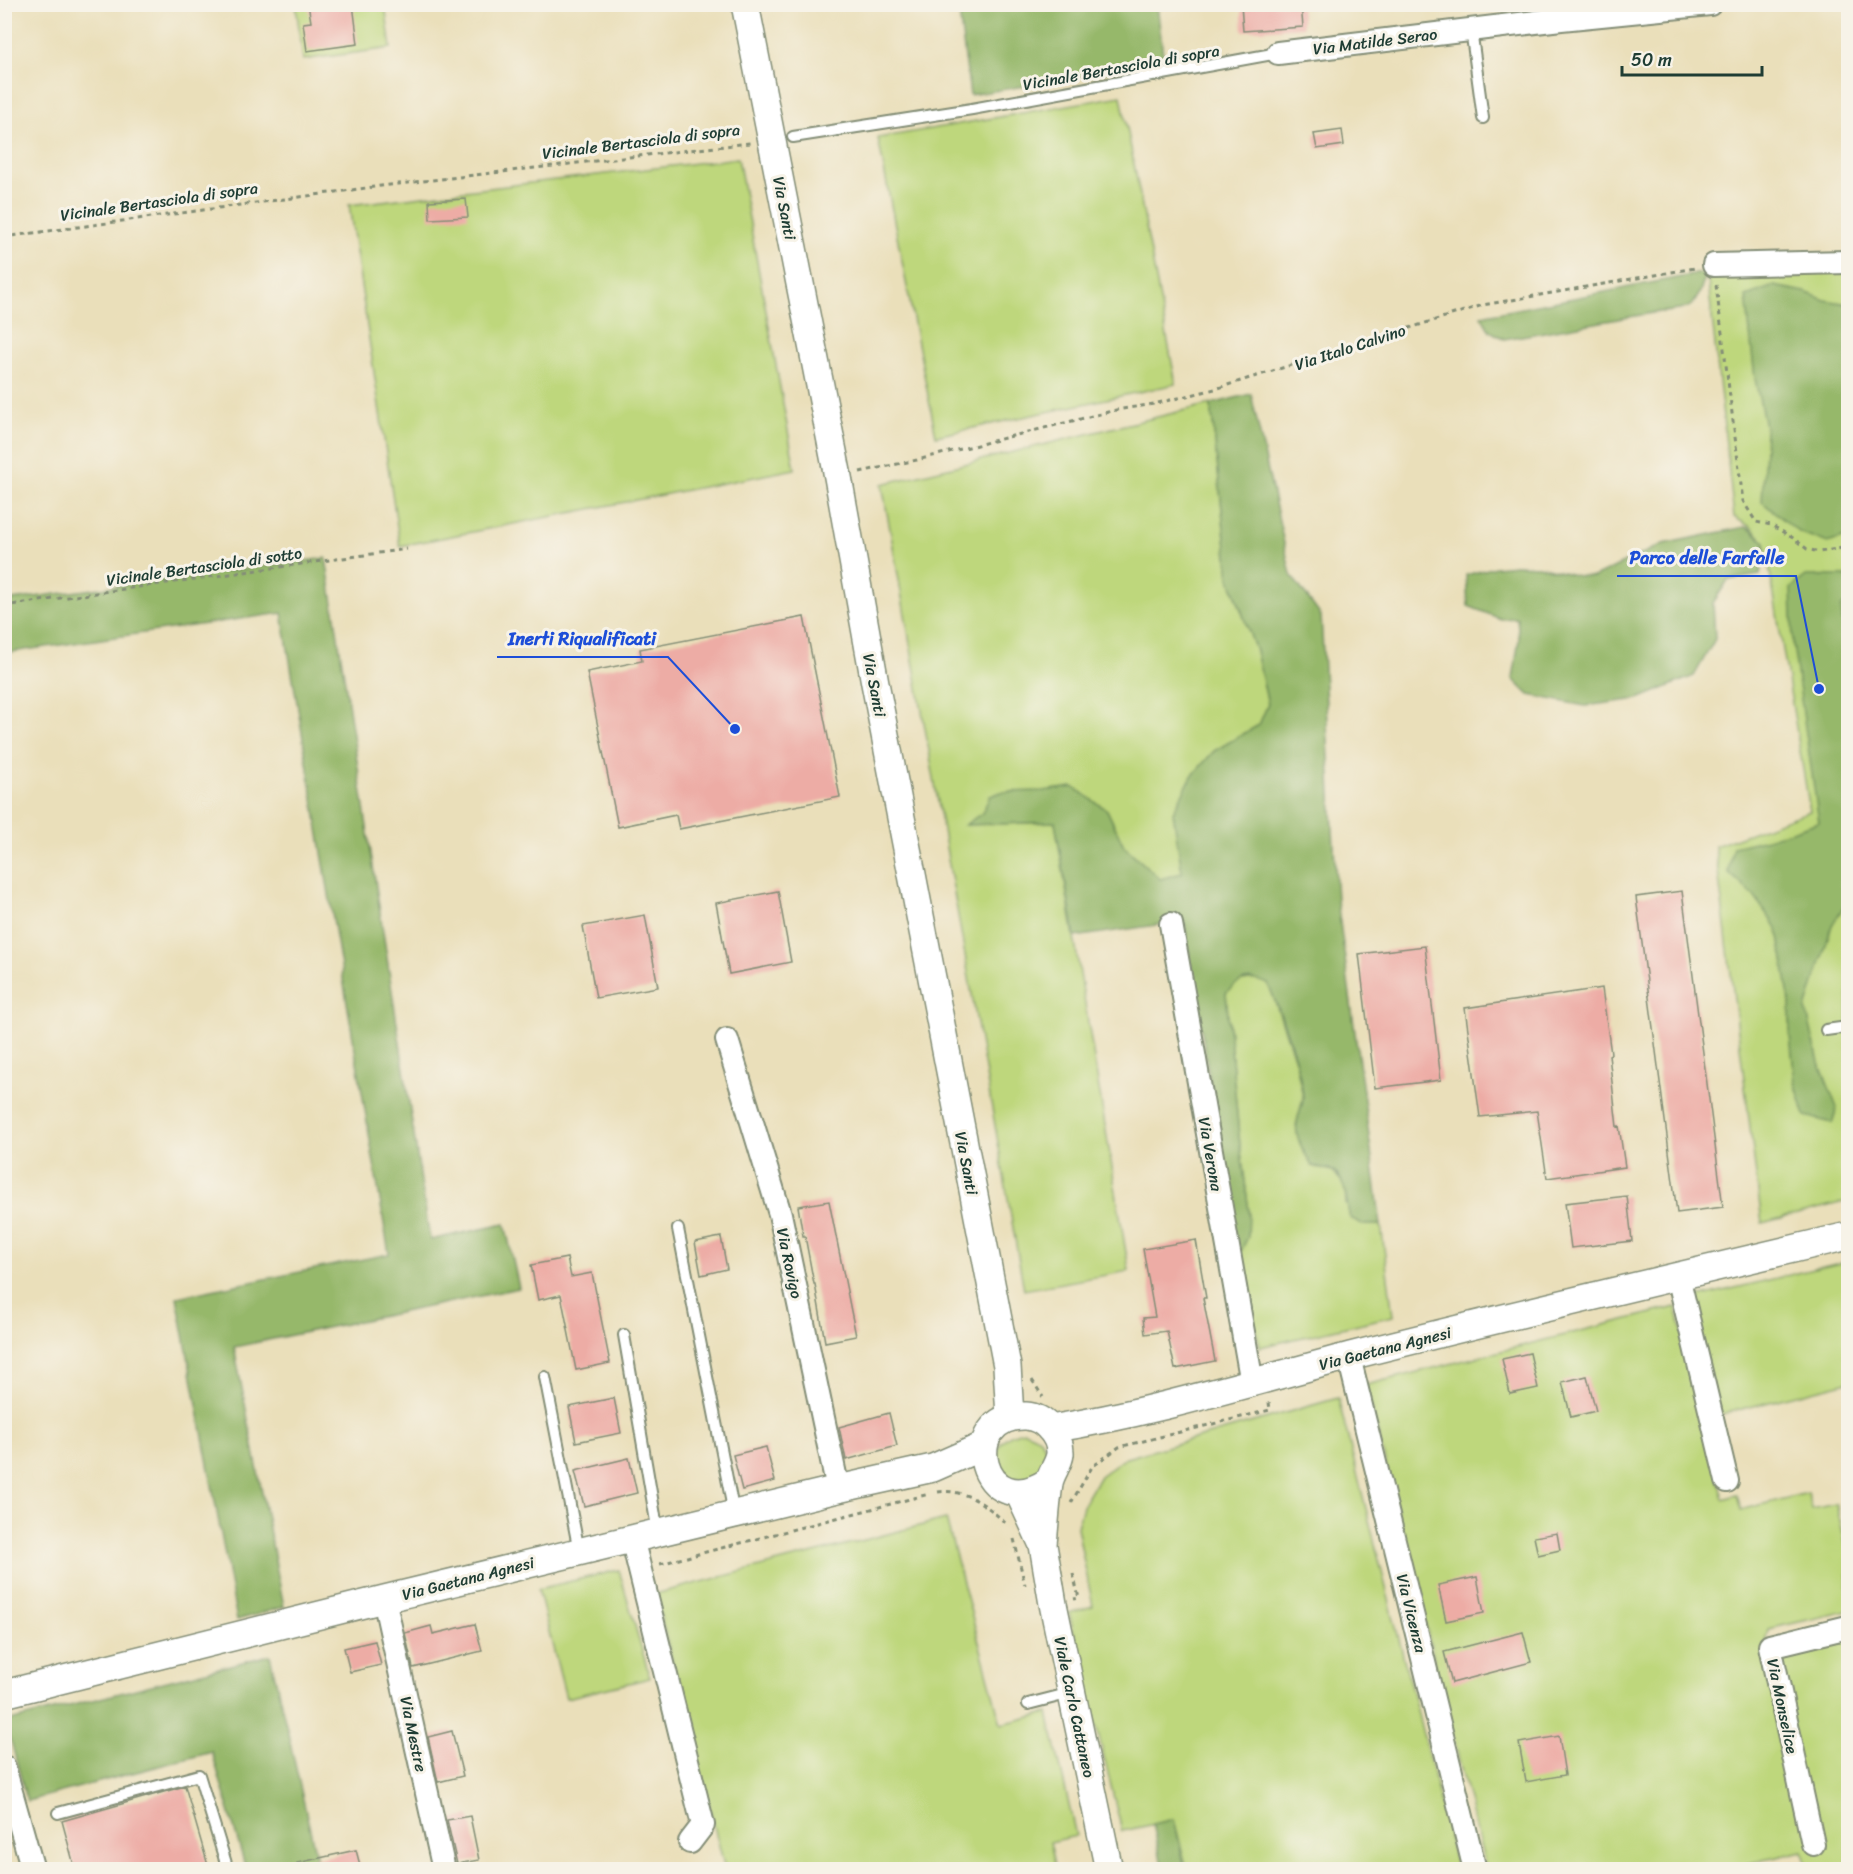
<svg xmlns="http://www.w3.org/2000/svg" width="1853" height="1874" viewBox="0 0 1853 1874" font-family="Sriracha,sans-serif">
<rect width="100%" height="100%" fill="#f7f3e8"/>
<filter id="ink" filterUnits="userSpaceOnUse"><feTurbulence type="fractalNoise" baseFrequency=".0167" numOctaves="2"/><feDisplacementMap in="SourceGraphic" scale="12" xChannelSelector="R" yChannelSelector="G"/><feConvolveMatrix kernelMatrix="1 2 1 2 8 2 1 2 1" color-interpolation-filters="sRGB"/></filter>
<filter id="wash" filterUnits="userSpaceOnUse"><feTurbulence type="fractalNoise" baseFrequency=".008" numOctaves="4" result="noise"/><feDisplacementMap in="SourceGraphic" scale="24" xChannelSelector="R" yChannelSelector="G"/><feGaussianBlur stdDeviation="1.35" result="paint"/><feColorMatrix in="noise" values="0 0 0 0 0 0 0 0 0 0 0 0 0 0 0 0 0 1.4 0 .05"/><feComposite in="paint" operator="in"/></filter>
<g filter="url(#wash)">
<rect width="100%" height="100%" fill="#eadfba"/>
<path fill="#bed77b" stroke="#6e8a58" stroke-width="1.5" d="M296 5H385L391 48 303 60Z
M1121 96 1176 384 936 436 878 138Z
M738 158 795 469 400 546 349 205Z
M1848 267V1201L1762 1223 1715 846 1810 811 1765 542 1751 527 1734 517 1707 272Z
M1211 404 1229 576 1256 651 1268 704 1259 725 1214 751 1192 776 1182 873 1160 880 1124 846 1107 810 1073 787C1036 792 996 802 966 825L1055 822 1129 1271 1024 1290 882 484Z
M1256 979 1269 984 1296 1063 1303 1098 1296 1126 1312 1166 1332 1171 1345 1185 1346 1205 1364 1225H1381L1393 1316 1260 1347 1238 1257 1249 1212 1239 1136 1226 993 1237 982Z
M1848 1261V1382L1718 1415 1693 1298Z
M1676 1307 1723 1499 1737 1495 1741 1510 1807 1493 1812 1509 1836 1504 1848 1554V1611L1768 1629 1764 1647 1848 1638V1869H1807L1803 1851 1725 1869H1486L1366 1385Z
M1338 1398 1457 1869H1187L1174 1820 1122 1831 1069 1613 1093 1606 1077 1527 1084 1503 1100 1476 1123 1459Z
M1024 1431C1040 1436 1045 1442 1049 1458L1035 1479 1009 1478C989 1457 996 1436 1024 1431Z
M946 1519 1001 1724 1048 1713 1076 1836 1050 1842 1056 1869H725L655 1594Z
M619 1570 650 1678 566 1698 538 1589Z"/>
<path fill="#96b86b" stroke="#5a7a50" stroke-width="1.5" d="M958 5H1157L1164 63 970 95Z
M1707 272C1695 306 1697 310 1658 312L1504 339 1490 331 1481 316Z
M1774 286 1805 292 1825 300 1848 304V536L1828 543 1799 532 1762 502 1766 431 1755 379 1746 296Z
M1251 394 1291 575 1321 616 1337 900 1381 1225H1364L1350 1218C1345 1202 1348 1179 1331 1170 1326 1168 1318 1167 1312 1166 1305 1154 1294 1137 1297 1123 1298 1114 1304 1104 1303 1096 1300 1065 1281 1013 1268 984 1248 976 1241 978 1226 993L1239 1136 1249 1212 1248 1237 1238 1257 1184 921 1075 937 1055 822 965 825 982 813 990 796 1001 792 1043 791 1073 787 1107 810 1124 846 1160 879 1182 873 1173 812 1192 776 1214 751 1259 725 1268 704 1256 651 1229 576 1211 404Z
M1745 527 1750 529 1765 542 1760 575 1728 580 1713 603 1715 639 1694 676 1638 699 1585 706 1529 695 1513 679 1519 639 1517 618 1501 619 1468 606 1466 575 1495 567 1516 565 1539 566 1578 576 1594 577 1663 544Z
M326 558 430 1240 505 1224 519 1288 234 1347 284 1607 237 1620 177 1297 389 1254 282 613 5 653V601Z
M1806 576H1846L1848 580V601L1841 608 1848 670V900L1832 925 1806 1009 1819 1062 1837 1108 1832 1123 1805 1116 1795 1082 1790 1035V1003L1778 930 1754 896 1728 872 1733 847 1767 839 1819 822 1793 645 1791 588Z
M270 1655 319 1869H246L212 1752 27 1801 6 1722Z
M1174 1819 1185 1869H1163L1153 1824Z"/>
<g id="blocks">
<path fill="#edaca5" d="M308 4H353L358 44 307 51 303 23 311 22Z
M1241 4H1301L1303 27 1243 31Z
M1342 130 1344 145 1317 149 1314 134Z
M466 199 468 217 430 219 429 201Z
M804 617 840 797 679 829 676 815 618 827 587 672 642 661 640 649Z
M778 891 791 962 729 974 716 903Z
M1682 891 1723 1207 1677 1213 1636 897Z
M645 915 658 987 596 998 583 926Z
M1425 946 1441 1080 1375 1088 1359 954Z
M1602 988 1611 1054 1609 1055 1617 1127 1619 1126 1625 1167 1547 1178 1537 1111 1480 1117 1465 1008Z
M1627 1196 1632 1241 1571 1248 1565 1203Z
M829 1201 856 1336 825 1342 815 1284H814L805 1236H803L798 1206Z
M721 1237 727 1269 701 1275 695 1242Z
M1196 1240 1206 1298H1203L1215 1361 1175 1369 1167 1331 1145 1334 1143 1318 1155 1317 1143 1249Z
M567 1258 571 1277 592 1273 610 1363 576 1370 561 1295 538 1300 531 1265Z
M1530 1353 1538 1388 1510 1394 1502 1359Z
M1587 1376 1596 1411 1571 1417 1562 1382Z
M614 1398 621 1433 576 1442 569 1407Z
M889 1413 897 1446 846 1460 839 1427Z
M766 1447 775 1481 742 1490 733 1455Z
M629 1458 637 1493 584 1506 575 1471Z
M1557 1533 1560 1550 1538 1555 1534 1537Z
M1477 1577 1484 1613 1446 1621 1438 1585Z
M475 1624 482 1651 413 1668 405 1633 431 1626 433 1634Z
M1523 1632 1531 1662 1452 1683 1444 1652Z
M375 1641 381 1665 350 1672 344 1648Z
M452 1731 463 1776 438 1782 428 1737Z
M1559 1736 1565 1775 1526 1782 1519 1743Z
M185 1786 209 1869H75L62 1821Z
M470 1816 479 1860 457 1864 447 1820Z
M356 1850 361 1869H298L297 1863Z"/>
</g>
</g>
<g filter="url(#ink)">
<use href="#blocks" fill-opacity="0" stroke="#848e77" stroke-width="1.5"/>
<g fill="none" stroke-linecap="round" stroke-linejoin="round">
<defs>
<path id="service" d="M1471 29 1483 118
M793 137 972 109 1278 53
M1826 1030 1848 1027
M678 1229 734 1514
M624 1335 658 1533
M545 1377 579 1551
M1028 1704 1071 1693
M58 1813 199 1775 228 1870"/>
<path id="minor" d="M1278 53 1561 19 1710 4
M1714 265 1848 262
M1171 924 1252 1383
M727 1040 780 1214 838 1489
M1678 1276 1727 1481
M1349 1357 1475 1870
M632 1538 703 1825 690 1842
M384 1599 444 1870
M4 1767 33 1870
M1813 1844 1770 1646 1848 1627"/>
<path id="tertiary" d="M745 4 838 477 875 683 1007 1366 1010 1417
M1050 1429C1152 1413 1251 1382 1350 1356 1516 1314 1682 1275 1848 1236
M1019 1493 1043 1545 1053 1604 1109 1870
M1043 1544C1045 1524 1046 1504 1049 1484 1050 1474 1059 1464 1060 1454 1061 1436 1044 1417 1026 1416 955 1414 981 1527 1049 1481
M4 1694 384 1599 838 1489 933 1468 983 1446"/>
</defs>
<use href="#service" stroke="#848e77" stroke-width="14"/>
<use href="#minor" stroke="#848e77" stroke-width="26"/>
<use href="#tertiary" stroke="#848e77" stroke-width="30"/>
<path stroke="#848e77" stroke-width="3" stroke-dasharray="4.5 4.5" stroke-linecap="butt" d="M4 237 381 186 750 143
M1716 285 1743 501 1756 522 1771 525 1793 538 1807 549 1819 552 1848 547
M860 472 917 460 1116 410 1154 404 1215 389 1483 305 1695 268
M4 606 407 549
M1032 1380 1043 1397
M938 1492C966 1488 990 1507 1008 1526
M1071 1503 1092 1467 1119 1447 1270 1410 1269 1402
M1014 1539 1025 1585
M660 1564 929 1494
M1073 1574 1079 1598 1074 1599"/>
<use href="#service" stroke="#fff" stroke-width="10"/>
<use href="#minor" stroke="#fff" stroke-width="22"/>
<use href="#tertiary" stroke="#fff" stroke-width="27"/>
</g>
</g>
<g text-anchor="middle" stroke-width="6" stroke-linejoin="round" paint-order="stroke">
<g font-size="16" fill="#1f3d34" stroke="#f7f3e8">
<text transform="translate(1375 41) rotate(-7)" y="6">Via Matilde Serao</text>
<text transform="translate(1121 67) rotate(-10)" y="6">Vicinale Bertasciola di sopra</text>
<text transform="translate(641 141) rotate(-7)" y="6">Vicinale Bertasciola di sopra</text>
<text transform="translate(159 201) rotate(-8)" y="6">Vicinale Bertasciola di sopra</text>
<text transform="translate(785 208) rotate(79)" y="6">Via Santi</text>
<text transform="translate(1350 347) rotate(-18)" y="6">Via Italo Calvino</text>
<text transform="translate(204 566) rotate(-8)" y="6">Vicinale Bertasciola di sotto</text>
<text transform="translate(875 685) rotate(79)" y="6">Via Santi</text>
<text transform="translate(1211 1154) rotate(80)" y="6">Via Verona</text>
<text transform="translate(967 1163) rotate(79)" y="6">Via Santi</text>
<text transform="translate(790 1263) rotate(78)" y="6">Via Rovigo</text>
<text transform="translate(1385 1348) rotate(-14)" y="6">Via Gaetana Agnesi</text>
<text transform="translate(468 1578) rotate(-14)" y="6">Via Gaetana Agnesi</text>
<text transform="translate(1412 1613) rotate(76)" y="6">Via Vicenza</text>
<text transform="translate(1783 1706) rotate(78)" y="6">Via Monselice</text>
<text transform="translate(1075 1707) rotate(78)" y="6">Viale Carlo Cattaneo</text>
<text transform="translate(414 1734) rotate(78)" y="6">Via Mestre</text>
</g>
</g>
<path fill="none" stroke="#1d4ed8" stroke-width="2" d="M1819 689L1796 576H1617M735 729L668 657H497"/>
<g fill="#1d4ed8" stroke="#f7f3e8" stroke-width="2">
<circle cx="1819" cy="689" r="6"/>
<circle cx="735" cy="729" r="6"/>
</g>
<g font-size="18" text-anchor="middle" font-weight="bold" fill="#1d4ed8" stroke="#f7f3e8" stroke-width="6" stroke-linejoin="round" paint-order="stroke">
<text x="1707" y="564">Parco delle Farfalle</text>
<text x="582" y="645">Inerti Riqualificati</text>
</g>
<rect width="1853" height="1874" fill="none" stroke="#f7f3e8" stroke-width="24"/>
<path d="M1622 66v9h140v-9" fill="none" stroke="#1f3d34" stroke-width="3"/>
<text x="1631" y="66" font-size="18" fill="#1f3d34" stroke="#f7f3e8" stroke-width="4.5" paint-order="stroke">50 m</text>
</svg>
